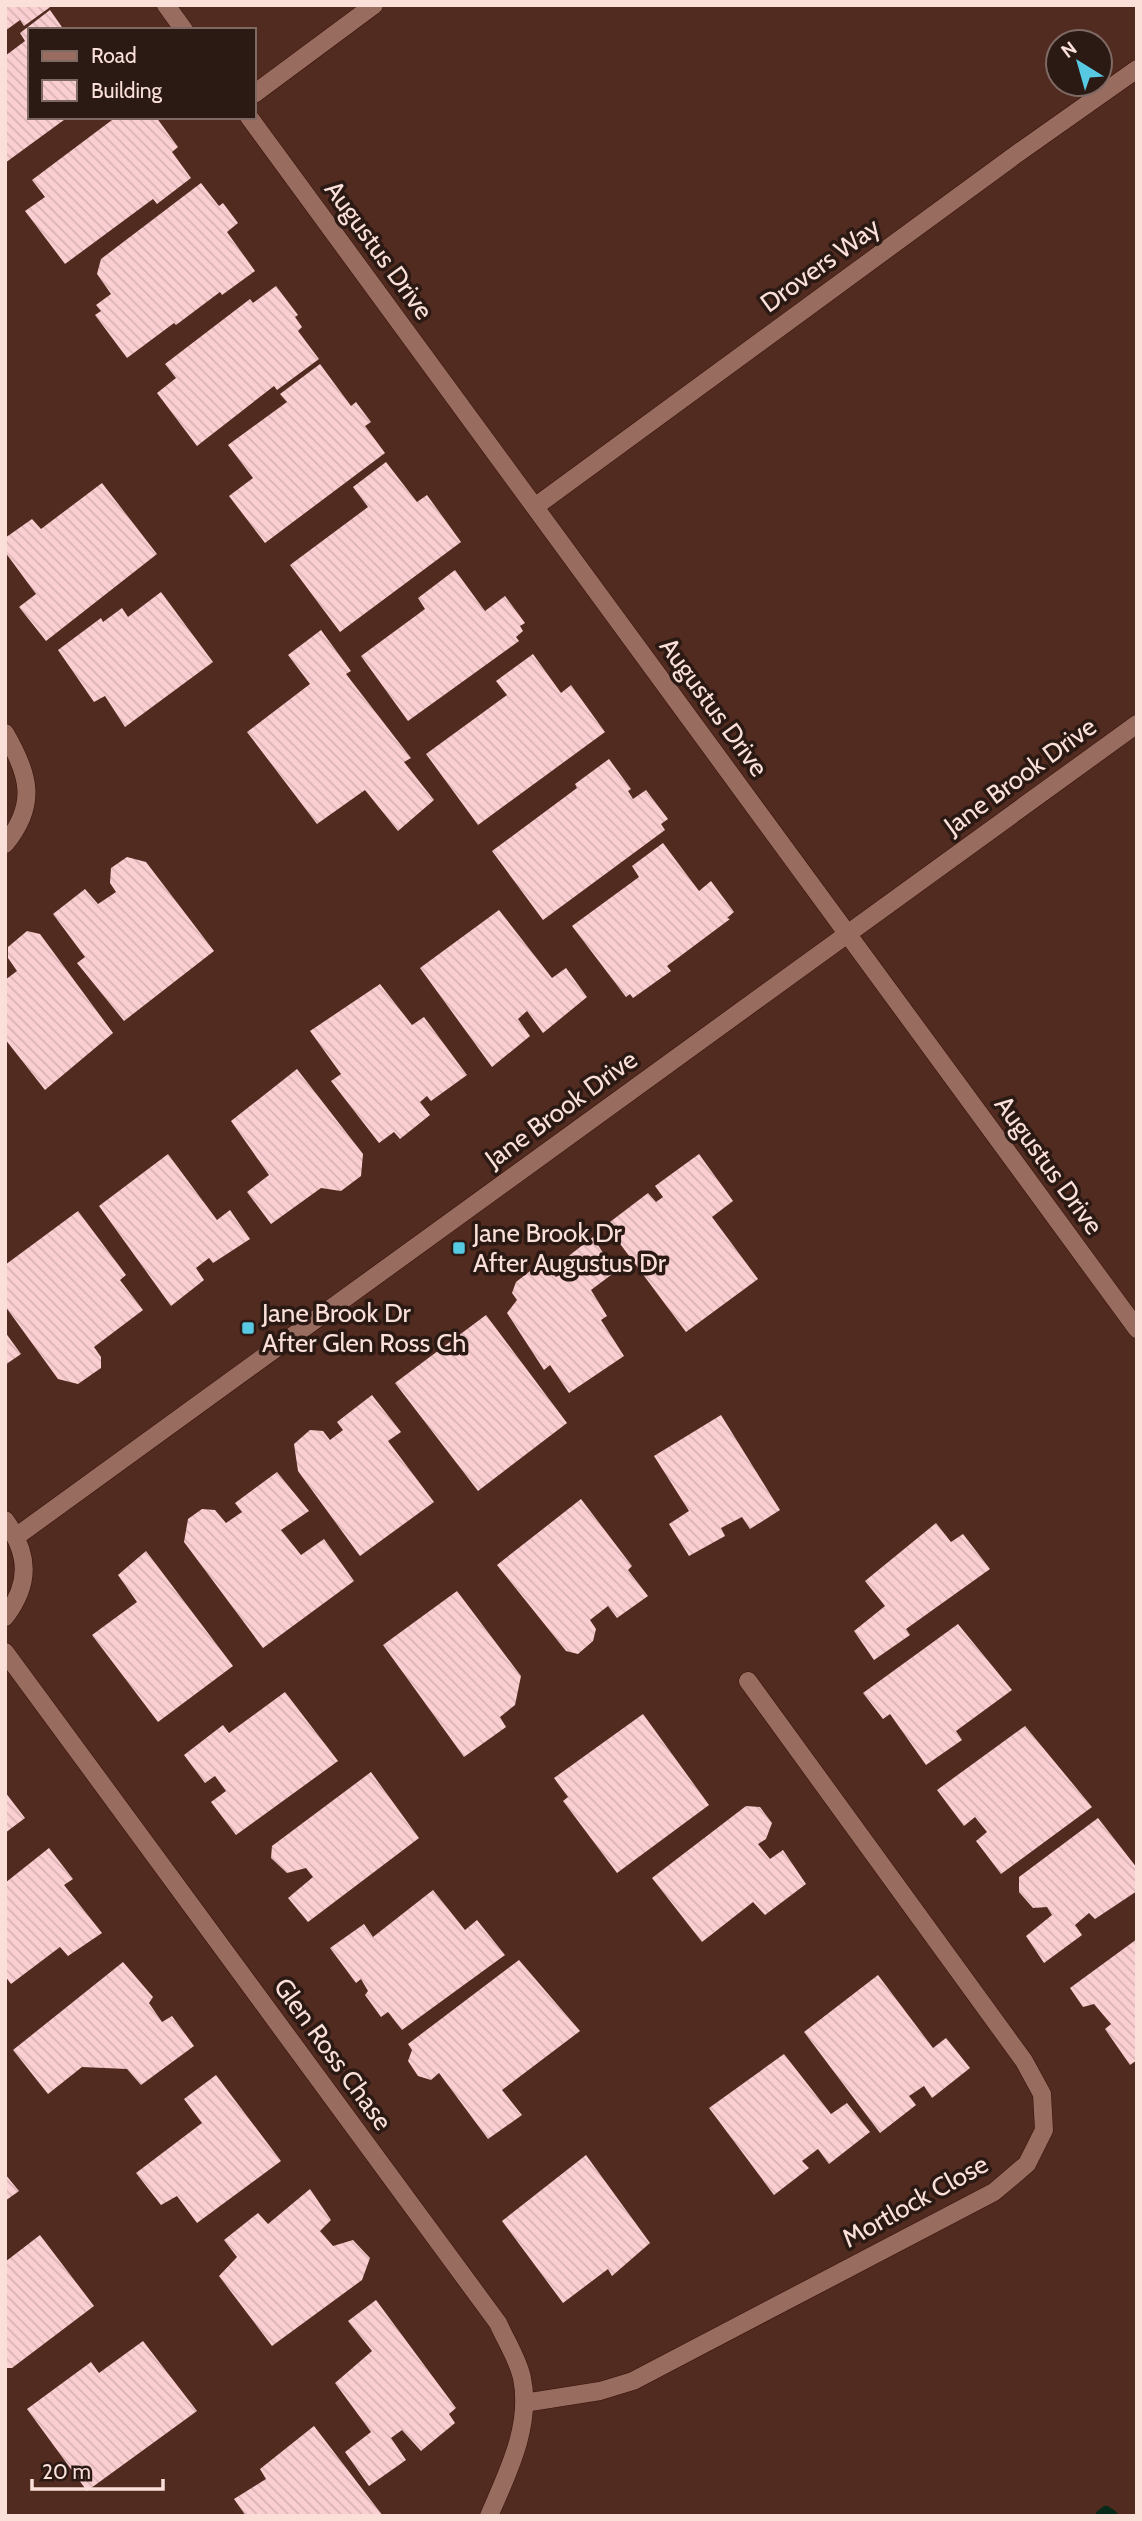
<svg xmlns="http://www.w3.org/2000/svg" width="1142" height="2521" viewBox="0 0 1142 2521" font-family="Cabin,sans-serif">
<defs>
<pattern id="building-back-hatch" width="6" height="6" patternUnits="userSpaceOnUse" patternTransform="scale(1.75)"><rect width="6" height="6" fill="#fbcfd1"/><path d="M-1 5l2 2M0 0l6 6M5-1l2 2" fill="none" stroke="#d8b3b4"/></pattern>
</defs>
<rect width="100%" height="100%" fill="#522b20"/>
<g fill="none" stroke-linecap="round" stroke-linejoin="round">
<path stroke="#072b18" stroke-width="12" d="M1101 2516 1106 2512 1112 2516"/>
</g>
<path fill="url(#building-back-hatch)" d="M5 5H53L24 26 20 20 5 31Z
M50 10 64 30H30V117H68L5 163V56L25 41 20 33Z
M116 117H124L126 120 130 117H156L178 147 172 152 191 178 157 204 153 199 65 264 25 211 45 197 32 180Z
M201 183 219 206 223 203 238 223 227 232 255 271 222 295 220 292 176 325 174 323 127 358 95 315 101 311 96 305 111 294 97 274 101 259Z
M276 286 298 315 295 317 302 327 298 331 319 359 277 390 274 386 197 446 157 393 176 378 165 364 250 299 253 303Z
M320 364 351 406 356 402 371 422 365 426 385 453 265 543 229 496 253 478 228 445 287 402 280 394Z
M386 462 417 502 427 495 461 542 340 632 290 565 368 507 353 487Z
M102 483 157 554 46 641 19 607 36 594 5 552V538L32 519 41 529Z
M455 570 485 611 505 596 525 623 520 626 523 631 516 637 519 641 408 721 361 656 425 609 418 598Z
M161 592 213 662 125 727 105 696 94 702 58 650 101 618 103 622 122 608 128 617Z
M321 630 351 671 346 674 411 758 404 762 434 800 398 831 365 790 317 824 247 732 310 684 288 655Z
M533 654 561 693 571 685 605 732 478 825 426 754 507 695 496 681Z
M609 759 631 789 628 791 633 799 646 790 668 819 661 824 665 830 543 920 492 851 577 788 575 784Z
M663 843 699 891 711 881 734 912 727 918 730 919 667 966 671 971 633 998 630 994 626 997 572 926 639 877 632 866Z
M127 857 146 862 214 951 124 1021 77 963 85 957 53 914 85 889 98 904 116 892 110 883 111 868Z
M499 910 552 978 566 968 587 997 543 1033 527 1011 518 1019 530 1036 492 1067 420 968Z
M27 931 40 934 113 1033 45 1090 5 1039V980L17 971 8 958V947Z
M380 984 412 1025 424 1017 467 1075 431 1101 427 1096 420 1102 430 1115 400 1139 394 1132 379 1143 331 1081 341 1074 310 1031Z
M297 1069 363 1154 361 1176 341 1191 321 1188 271 1224 247 1192 269 1175 231 1121Z
M168 1154 217 1220 230 1210 250 1239 213 1263 209 1258 196 1268 204 1280 171 1306 99 1206Z
M699 1154 733 1201 712 1217 758 1279 686 1332 606 1225 648 1193 656 1202 663 1197 655 1186Z
M78 1211 126 1275 120 1280 143 1310 94 1347 101 1357V1368L78 1384 58 1379 5 1306V1265Z
M593 1237 615 1272 591 1290 607 1316 601 1320 624 1356 569 1393 550 1365 544 1370 507 1313 517 1300 512 1293 516 1282 534 1268 550 1270 556 1277 563 1273 557 1265Z
M486 1315 567 1423 478 1491 395 1383Z
M5 1332 21 1354 5 1365Z
M372 1395 401 1432 388 1441 434 1502 360 1556 298 1471 294 1444 310 1430 323 1431 330 1440 343 1430 337 1422Z
M721 1415 780 1510 750 1529 742 1517 721 1528 725 1536 689 1556 669 1524 689 1511 654 1456Z
M277 1472 309 1511 281 1530 301 1555 324 1539 354 1581 263 1648 184 1542 188 1519 202 1509 215 1510 226 1523 242 1512 235 1503Z
M581 1499 632 1566 628 1570 648 1596 617 1618 608 1606 590 1620 596 1629 593 1641 578 1654 566 1651 497 1565Z
M936 1523 951 1542 963 1534 990 1569 906 1629 910 1635 874 1660 854 1631 885 1606 865 1581Z
M146 1551 233 1666 158 1722 92 1635 137 1602 118 1575Z
M457 1591 521 1676 515 1705 500 1717 506 1727 464 1757 383 1645Z
M958 1624 1012 1690 956 1731 962 1740 926 1765 890 1714 883 1719 863 1693Z
M285 1692 338 1761 236 1835 211 1802 226 1791 215 1776 205 1783 184 1755 223 1725 229 1733Z
M643 1714 709 1805 617 1873 563 1801 568 1797 554 1778Z
M1025 1726 1092 1807 1001 1874 976 1841 987 1832 975 1817 964 1826 937 1790Z
M371 1772 419 1838 308 1922 288 1898 313 1877 306 1868 287 1873 271 1858 272 1846Z
M5 1792 25 1818 5 1833Z
M746 1806 760 1807 772 1823 766 1839 758 1844 770 1859 783 1850 806 1884 765 1915 753 1902 702 1942 652 1878Z
M1098 1818 1137 1868V1891L1095 1919 1089 1913 1075 1925 1082 1935 1044 1963 1026 1936 1052 1915 1047 1907 1033 1908 1019 1892V1877Z
M49 1848 73 1879 64 1885 102 1933 68 1956 60 1947 11 1984 5 1976V1883Z
M433 1890 465 1930 477 1920 505 1955 402 2030 388 2012 381 2017 365 1995 368 1991 361 1979 356 1983 330 1948 364 1924 373 1937Z
M1137 1939V2060L1130 2065 1105 2029 1111 2024 1094 2004 1083 2007 1070 1988Z
M519 1960 580 2031 502 2090 522 2115 488 2139 439 2073 431 2080 418 2076 408 2061 412 2050 408 2044Z
M123 1962 153 1997 149 2003 162 2022 172 2016 194 2046 141 2085 127 2069 82 2067 48 2094 13 2050Z
M878 1975 933 2048 946 2038 970 2068 932 2098 924 2086 909 2096 916 2105 880 2133 804 2032Z
M784 2054 831 2114 847 2103 870 2132 829 2164 818 2149 802 2161 809 2168 774 2195 709 2108Z
M216 2075 281 2161 197 2223 177 2196 161 2205 136 2173 202 2123 184 2099Z
M586 2155 650 2243 612 2276 608 2269 563 2303 502 2221Z
M5 2174 19 2191 5 2201Z
M310 2189 331 2220 320 2231 333 2246 353 2240 370 2258 362 2280 272 2346 219 2276 237 2257 224 2240 258 2213 268 2224Z
M40 2235 94 2306 12 2368H5V2262Z
M376 2300 456 2408 449 2414 455 2423 421 2451 402 2430 391 2438 406 2460 369 2486 345 2452 371 2432 335 2383 372 2351 348 2321Z
M143 2341 197 2411 87 2491 27 2409 91 2362 99 2373Z
M314 2426 383 2516H246L234 2499 266 2479 260 2469Z"/>
<g fill="none" stroke-linecap="round" stroke-linejoin="round">
<defs>
<path id="street" d="M166 5 184 30
M254 94 374 5
M249 117 1137 1329
M536 506 1018 153 1137 69
M5 733C29 774 38 804 5 844
M5 1520C29 1554 31 1583 5 1617
M17 1536 1137 724
M5 1652 498 2323C506 2341 518 2359 522 2378 532 2426 507 2474 489 2516
M524 2403 600 2391 633 2381 994 2192 1027 2164 1044 2130 1042 2094 1024 2061 748 1681"/>
</defs>
<use href="#street" stroke="#361108" stroke-width="19"/>
<use href="#street" stroke="#996c60" stroke-width="18"/>
</g>
<g fill="#58c9e3" stroke="#2b1914" stroke-width="2.5">
<rect x="452" y="1241" width="14" height="14" rx="3.5"/>
<rect x="241" y="1321" width="14" height="14" rx="3.5"/>
</g>
<g text-anchor="middle" stroke-width="7" stroke-linejoin="round" paint-order="stroke">
<g font-size="26" fill="#fae0d9" stroke="#2b1914">
<text transform="translate(379 250) rotate(54)" y="9">Augustus Drive</text>
<text transform="translate(820 265) rotate(-36)" y="9">Drovers Way</text>
<text transform="translate(714 707) rotate(54)" y="9">Augustus Drive</text>
<text transform="translate(1020 776) rotate(-36)" y="9">Jane Brook Drive</text>
<text transform="translate(561 1109) rotate(-36)" y="9">Jane Brook Drive</text>
<text transform="translate(1049 1165) rotate(54)" y="9">Augustus Drive</text>
<text transform="translate(333 2054) rotate(54)" y="9">Glen Ross Chase</text>
<text transform="translate(915 2201) rotate(-29)" y="9">Mortlock Close</text>
</g>
<g font-size="26" fill="#fae0d9" stroke="#2b1914" text-anchor="start">
<text x="473" y="1242">Jane Brook Dr<tspan x="473" dy="30">After Augustus Dr</tspan></text>
<text x="262" y="1322">Jane Brook Dr<tspan x="262" dy="30">After Glen Ross Ch</tspan></text>
</g>
</g>
<rect width="1142" height="2521" fill="none" stroke="#fae0d9" stroke-width="14"/>
<rect x="28" y="28" width="228" height="91" fill="#2b1914" stroke="#7e6963" stroke-width="2"/>
<rect x="42" y="51" width="35" height="10" fill="#996c60" stroke="#7e6963" stroke-width="2"/>
<text x="91" y="63" font-size="21" fill="#fae0d9">Road</text>
<rect x="42" y="80" width="35" height="21" fill="url(#building-back-hatch)" stroke="#7e6963" stroke-width="2"/>
<text x="91" y="98" font-size="21" fill="#fae0d9">Building</text>
<g transform="translate(1079 63) rotate(323)"><circle r="33" fill="#2b1914" stroke="#7e6963" stroke-width="2"/>
<path d="M0-5L12 26L0 18L-12 26Z" fill="#58c9e3"/>
<text y="-10" font-size="19" font-weight="bold" text-anchor="middle" fill="#fae0d9">N</text>
</g>
<path d="M32 2479v10h131v-10" fill="none" stroke="#fae0d9" stroke-width="3.5"/>
<text x="42" y="2479" font-size="21" fill="#fae0d9" stroke="#2b1914" stroke-width="5" paint-order="stroke">20 m</text>
</svg>
